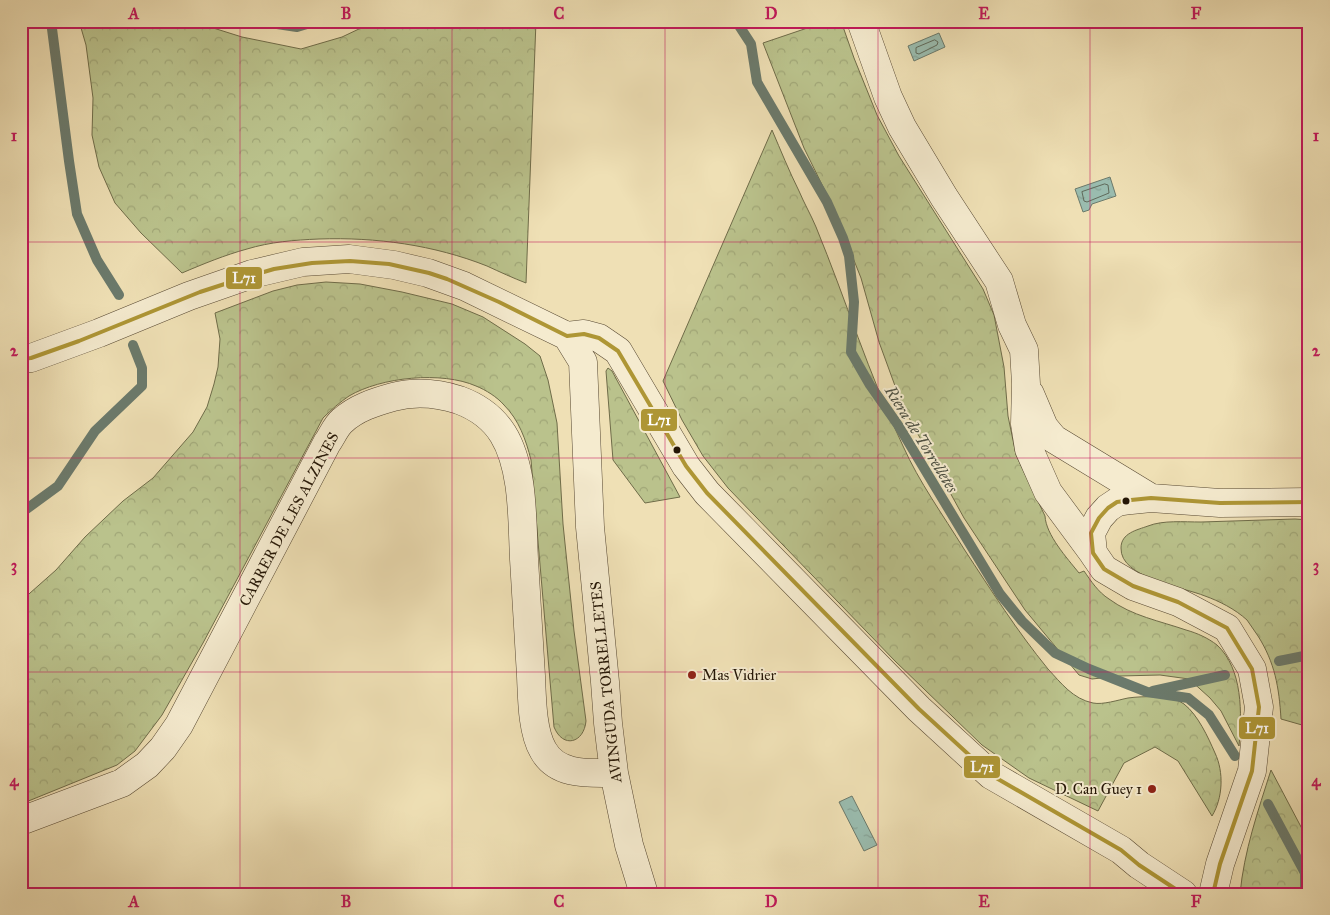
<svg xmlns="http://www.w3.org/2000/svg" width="1330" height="915" viewBox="0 0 1330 915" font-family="'IM FELL Great Primer',serif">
<defs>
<pattern id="forest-crowns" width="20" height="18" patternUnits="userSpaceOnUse" patternTransform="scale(1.25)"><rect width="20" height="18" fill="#bac28c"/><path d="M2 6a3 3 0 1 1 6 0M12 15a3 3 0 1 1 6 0" fill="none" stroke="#a0a677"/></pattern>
<pattern id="water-ripples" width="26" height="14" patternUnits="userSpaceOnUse" patternTransform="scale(1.25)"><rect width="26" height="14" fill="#9abdb0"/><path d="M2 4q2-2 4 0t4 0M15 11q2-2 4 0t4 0" fill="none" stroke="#85a296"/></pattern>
</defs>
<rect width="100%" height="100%" fill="#efe0b5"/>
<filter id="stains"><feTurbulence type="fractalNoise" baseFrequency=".004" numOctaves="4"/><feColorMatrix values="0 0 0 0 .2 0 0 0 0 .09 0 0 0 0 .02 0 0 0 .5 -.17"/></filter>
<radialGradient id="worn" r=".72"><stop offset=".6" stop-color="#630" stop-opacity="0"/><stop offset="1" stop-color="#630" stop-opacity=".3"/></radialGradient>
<path fill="url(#forest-crowns)" stroke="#6f6c49" d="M79 21H191L242 37 301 49 342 37 361 28 371 21H536L526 283C513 278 500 272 487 266 434 245 376 237 319 239 294 240 270 242 247 249 225 255 203 264 182 273L141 233 115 203 99 167 92 135 93 98 86 45Z
M828 21H841L854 58 877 115 899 156 983 289 994 315 1004 367 1008 416 1016 455 1045 516C1046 535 1067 558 1079 573L1084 571C1091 581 1098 592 1109 599 1132 616 1160 621 1186 630 1197 633 1208 638 1217 645 1243 669 1242 714 1239 746L1221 711 1210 698 1189 679 1160 675 1120 676 1092 679 1079 675 1025 610 964 518 902 405 879 342 861 278 832 205 804 148 763 43Z
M772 130C781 151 789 171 799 191 804 203 811 215 816 227 846 300 869 375 903 446 919 482 943 515 964 549 991 590 1017 631 1048 669 1061 683 1073 699 1093 703 1103 705 1118 700 1128 698 1142 696 1173 695 1184 704 1198 715 1208 737 1215 753 1224 772 1223 798 1212 816L1178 761 1155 747 1124 763 1098 811 1029 778 982 745 895 661 728 488 703 456 682 420 663 381Z
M326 282 360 284 402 292 452 304 483 317 525 344 540 356 548 380 557 423 563 524 574 631 586 721C584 743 563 749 554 727L531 460C526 440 519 420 504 405 497 397 486 390 476 386 442 371 381 377 349 396 340 402 331 410 323 418L203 643 162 715 135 751 117 765 21 804V601L56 570 85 537 123 501 153 478 193 432 207 407 214 384 218 367 220 339 215 313 273 291 297 285Z
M608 368 612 371 680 497 645 503 613 460 606 371Z
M1295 519 1309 520V727L1281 719C1279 687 1275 663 1258 636 1254 631 1251 625 1247 620 1235 609 1219 601 1205 596 1183 587 1120 578 1121 548 1121 533 1137 530 1148 526 1163 520 1184 522 1201 522 1232 521 1264 520 1295 519Z
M1271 770 1309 842V894H1240C1244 851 1258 811 1271 770Z"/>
<path fill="url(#water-ripples)" stroke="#6b7a6c" d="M939 33 945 47 914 61 908 46Z
M1110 177 1116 196 1092 204 1089 210 1083 212 1075 189Z
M852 796 877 845 864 851 839 802Z"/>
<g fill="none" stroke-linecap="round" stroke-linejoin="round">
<path stroke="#5f6a5b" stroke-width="1" d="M935 40 938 42 937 45 919 54 916 53V48Z
M1105 184 1108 185 1109 193 1087 202 1084 201 1082 192Z"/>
<path stroke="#6b7a6c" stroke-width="10" d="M51 21 69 161 77 214 97 260 119 295
M257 21 297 27 317 21
M736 21 751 44 757 82 827 202 843 238 849 256 854 302 851 352 870 385 898 425 1000 594 1022 621 1055 653 1089 669 1147 692 1188 698 1209 715 1235 756
M21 513 58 486 95 431 142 386V368L133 345
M1279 661 1309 655
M1153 691 1225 675
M1268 804 1305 873V894"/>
<defs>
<path id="minor" d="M861 21 888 97 902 127 944 197 999 281 1012 325 1024 350 1026 384 1025 424 1029 449 1048 492 1093 553
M567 336 584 334 599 338 618 351 686 466 707 493 919 709 991 775 1121 850 1139 865 1183 894
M21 359 31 358 99 333 189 296 252 274 303 262 349 259 394 265 428 273 464 286 567 336 583 362 590 527 605 682 608 723 614 773 629 845 644 894
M1030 394 1044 427 1054 439 1151 498
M21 821 122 783 147 765 163 748 179 725 327 443C332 436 336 426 342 421 356 408 375 402 393 397 416 391 437 393 459 400 478 407 493 418 503 434 524 468 522 521 524 559 526 598 529 637 531 676 532 698 532 731 543 750 557 776 589 773 614 773
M1213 894 1220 864 1252 771 1259 707 1252 669 1227 628 1178 602 1133 586 1104 569 1093 553 1091 533 1099 518 1108 508 1117 502 1131 500 1151 498 1220 503 1309 502"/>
</defs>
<use href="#minor" stroke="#574832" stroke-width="29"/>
<use href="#minor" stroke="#f5ebcf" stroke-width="28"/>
<defs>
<path id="bus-1" d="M21 359 31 358 79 341 200 292 237 280 274 269 312 263 350 261 389 264 429 273 447 279 499 302 567 336 584 334 599 338 618 351 686 466 707 493 919 709 991 775 1121 850 1139 865 1183 894
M1213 894 1220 864 1252 771 1259 707 1252 669 1227 628 1178 602 1133 586 1104 569 1093 553 1091 533 1099 518 1108 508 1117 502 1131 500 1151 498 1220 503 1309 502"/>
</defs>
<use href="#bus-1" stroke="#f5ebcf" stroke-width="8"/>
<use href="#bus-1" stroke="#ae9635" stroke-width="4"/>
</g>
<path fill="none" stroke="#c2185b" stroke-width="1" stroke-opacity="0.55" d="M240 21V894M452 21V894M665 21V894M878 21V894M1090 21V894M21 242H1309M21 458H1309M21 672H1309"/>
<g fill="#241606" stroke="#f5ebcf" stroke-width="2">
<circle cx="677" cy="450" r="4.5"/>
<circle cx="1126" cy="501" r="4.5"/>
</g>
<g fill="#8f2418" stroke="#f5ebcf" stroke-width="2">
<circle cx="692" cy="675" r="5"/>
<circle cx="1152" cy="789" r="5"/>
</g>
<g text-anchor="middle" stroke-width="4" stroke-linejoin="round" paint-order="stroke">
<g font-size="15" fill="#241606" stroke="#f5ebcf">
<text transform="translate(289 519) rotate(-62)" y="5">CARRER DE LES ALZINES</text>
<text transform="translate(606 682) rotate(-96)" y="5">AVINGUDA TORRELLETES</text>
</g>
<g font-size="15" fill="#241606" stroke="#f5ebcf" text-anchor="start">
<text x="702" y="680">Mas Vidrier</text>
<text x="1142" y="794" text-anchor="end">D. Can Guey 1</text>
</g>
<g font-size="16" font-style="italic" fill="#4d5042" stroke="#f5ebcf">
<text transform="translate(922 439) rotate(58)" y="6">Riera de Torrelletes</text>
</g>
</g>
<g stroke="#f5ebcf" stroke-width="2">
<rect x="225" y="266" width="38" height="24" rx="5" fill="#ae9635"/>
<rect x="640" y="408" width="38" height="24" rx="5" fill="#ae9635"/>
<rect x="1238" y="716" width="38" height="24" rx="5" fill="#ae9635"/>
<rect x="963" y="755" width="38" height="24" rx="5" fill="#ae9635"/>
</g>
<g font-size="14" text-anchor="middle" font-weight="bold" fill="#fff">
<text x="244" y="283">L71</text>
<text x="659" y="425">L71</text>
<text x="1257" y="733">L71</text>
<text x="982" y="772">L71</text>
</g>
<rect width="1330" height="915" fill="none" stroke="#efe0b5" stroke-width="55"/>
<rect x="28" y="28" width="1274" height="860" fill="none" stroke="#c2185b" stroke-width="2"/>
<g font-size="16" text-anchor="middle" font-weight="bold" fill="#c2185b">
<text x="134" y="19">A</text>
<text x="346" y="19">B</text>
<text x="559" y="19">C</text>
<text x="771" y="19">D</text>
<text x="984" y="19">E</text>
<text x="1196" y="19">F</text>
<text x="14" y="141">1</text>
<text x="1316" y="141">1</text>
<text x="14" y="356">2</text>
<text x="1316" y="356">2</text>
<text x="14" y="571">3</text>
<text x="1316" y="571">3</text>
<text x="14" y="786">4</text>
<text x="1316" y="786">4</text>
<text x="134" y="907">A</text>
<text x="346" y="907">B</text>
<text x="559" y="907">C</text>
<text x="771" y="907">D</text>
<text x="984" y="907">E</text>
<text x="1196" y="907">F</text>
</g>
<rect width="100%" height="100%" filter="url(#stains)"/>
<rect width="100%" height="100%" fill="url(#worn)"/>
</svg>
